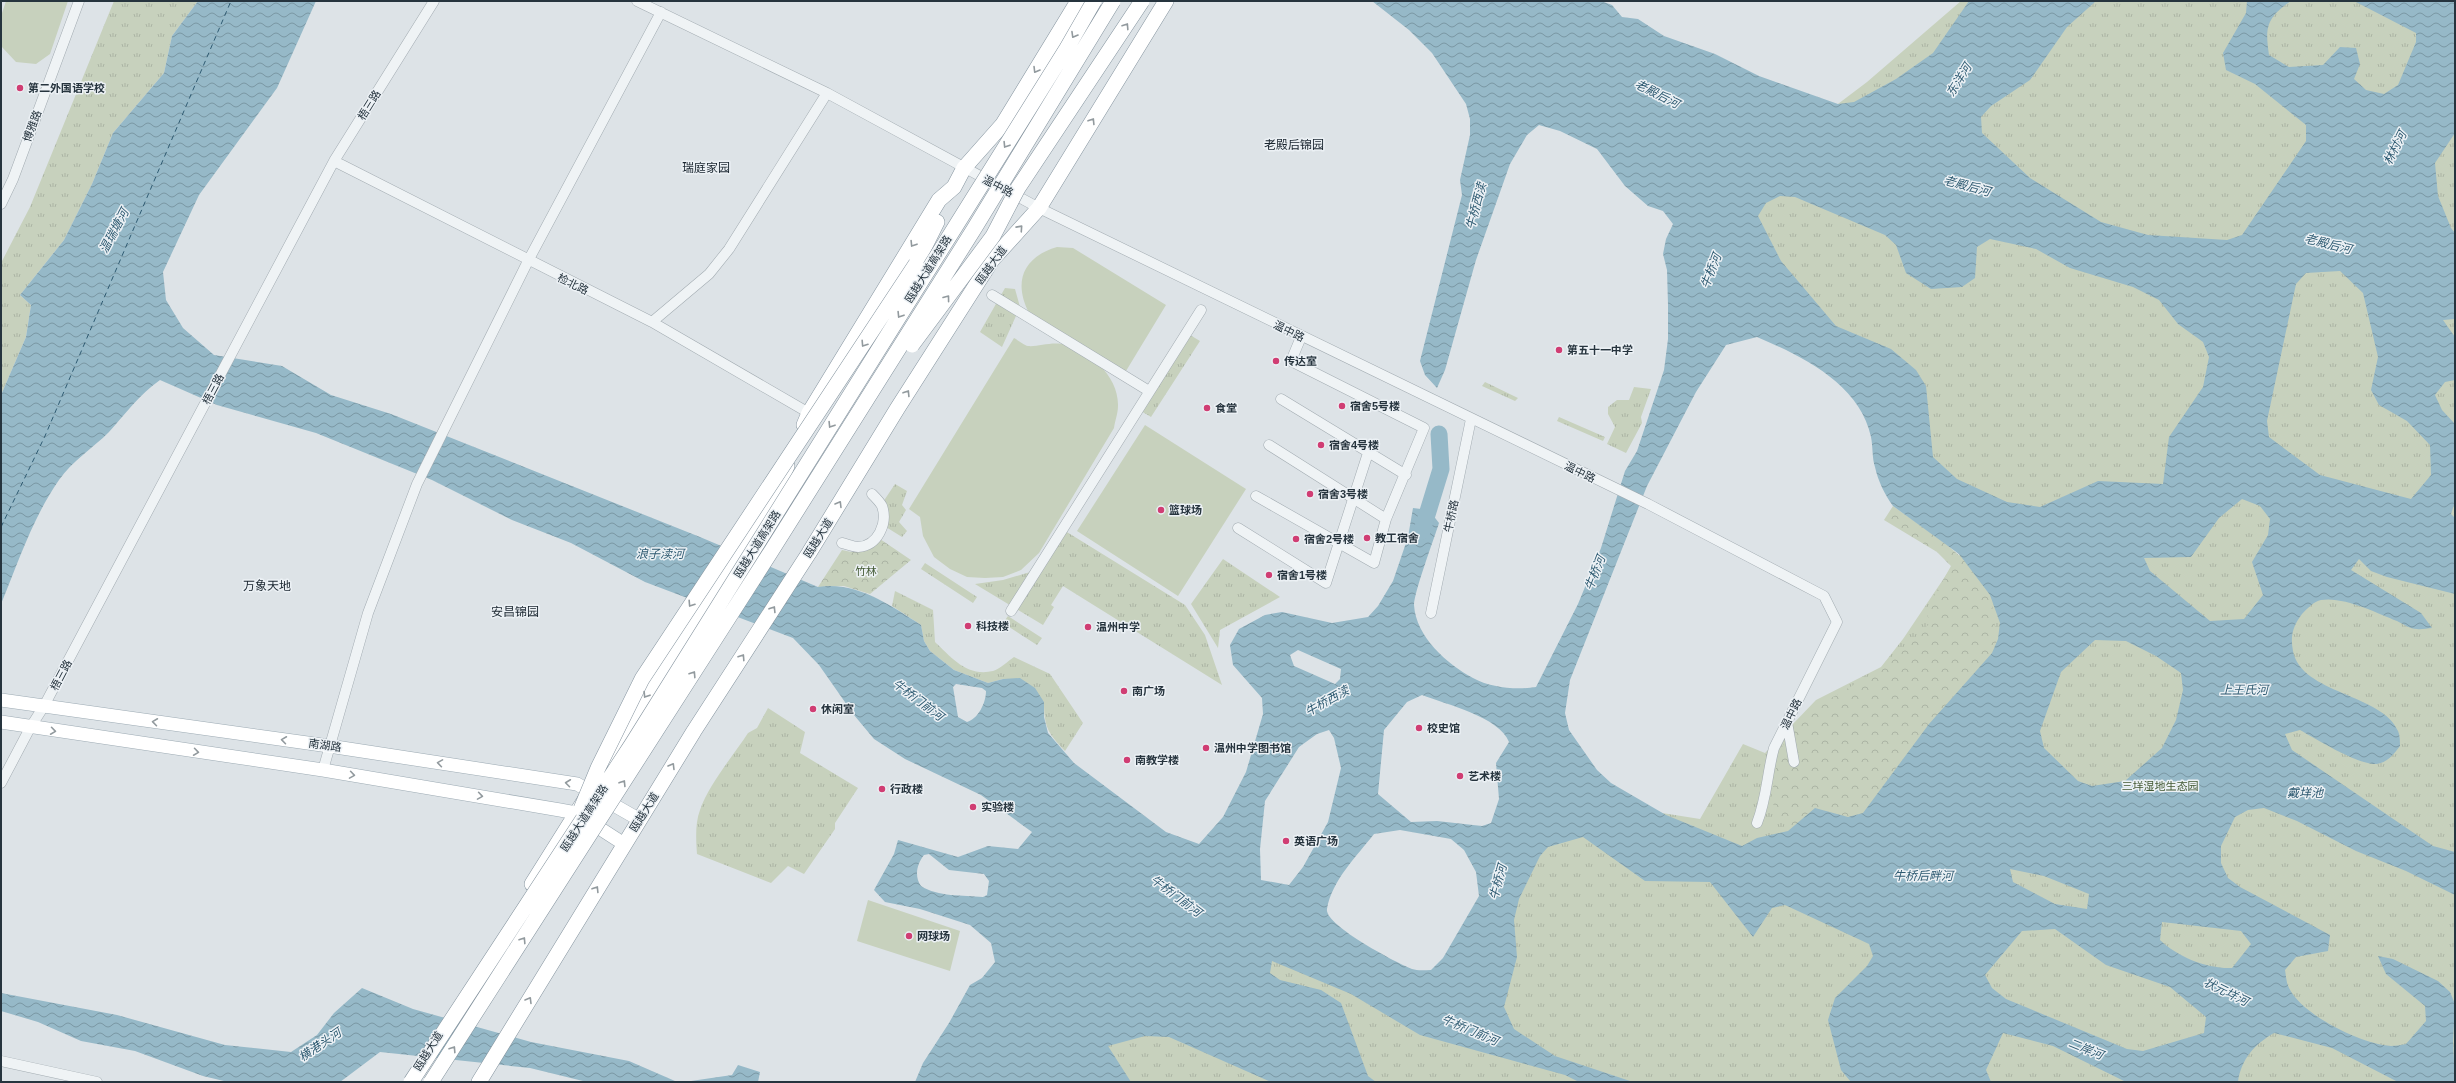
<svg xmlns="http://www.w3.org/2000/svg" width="2456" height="1083" viewBox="0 0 2456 1083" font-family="Arial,'Noto Sans SC',sans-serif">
<defs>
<pattern id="grass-tufts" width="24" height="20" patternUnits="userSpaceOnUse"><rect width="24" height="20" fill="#c7d1bd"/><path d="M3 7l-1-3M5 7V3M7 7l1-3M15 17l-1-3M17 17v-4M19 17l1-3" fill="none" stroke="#abb4a4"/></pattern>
<pattern id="forest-crowns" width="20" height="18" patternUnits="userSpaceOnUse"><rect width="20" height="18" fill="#c7d1bd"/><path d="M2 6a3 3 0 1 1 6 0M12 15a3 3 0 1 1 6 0" fill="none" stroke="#abb4a4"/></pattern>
<pattern id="water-waves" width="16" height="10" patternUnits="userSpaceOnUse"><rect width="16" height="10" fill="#96b9c8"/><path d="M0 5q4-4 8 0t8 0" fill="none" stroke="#7a97a4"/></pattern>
</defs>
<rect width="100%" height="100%" fill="#dde3e7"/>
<path fill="url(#grass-tufts)" d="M114 1H198L172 36 164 73 113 133 92 184 64 240 20 295 31 305 26 337 1 395V263L30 207Z
M1961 1H2381L2455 34V1082H1009L1126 866 1450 994 1530 792 1700 819 1743 744 1765 753 1816 700 1881 667 1903 639 1973 535 1704 205 1867 82Z
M1005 288 1015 289 1020 307 1002 347 980 332Z
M1190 335 1200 341 1151 417 1141 411Z
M1485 382 1518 398 1515 401 1482 386Z
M1634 387 1651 389 1641 417 1642 423 1626 453 1607 444 1615 427 1608 414V407L1617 400H1629Z
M1559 417 1605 437 1603 441 1557 421Z
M895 484 907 491 902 505 906 510 899 522 907 531 902 537 886 527C890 517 889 512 883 502Z
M1062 529 1185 605 1205 635 1222 685 1063 586 1051 605 1054 607 1043 625 975 584 1003 580 1037 570Z
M1223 559 1280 597 1220 630 1218 648 1191 604Z
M925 563 977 597 973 603 921 569Z
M895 591 933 610 935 642C952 658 967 677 993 671 1000 669 1008 661 1014 657L1050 674 1083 723 1065 751C1048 733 1044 727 1044 702L1003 679 988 683 954 670 930 651 924 641 921 625 892 606Z
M1008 616 1042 638 1037 645 1003 623Z
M768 708 805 732 800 753 858 788 835 823V829L804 874 788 866 771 883 697 854C696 840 695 823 700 810 709 784 733 756 748 733L757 728Z"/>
<path fill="url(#forest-crowns)" d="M1893 506C1927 531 1969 554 1989 594 1994 604 1993 626 1998 639L1992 653 1929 724 1863 813 1848 817 1815 808 1788 831 1771 800 1777 762 1784 743 1798 722 1814 708 1888 665 1931 622 1925 612 1951 566 1937 552 1884 520Z
M880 539 911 560 870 594 844 586 818 587 842 550C857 554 871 553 880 539Z"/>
<path fill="#c7d1bd" d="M6 1H68L50 54 36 64 16 62 1 46V16Z
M1057 247 1073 248 1166 305 1126 371 1029 313C1013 282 1023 257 1057 247Z
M1014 338C1018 340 1024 345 1028 346 1037 347 1050 342 1062 344 1089 350 1119 376 1118 406 1118 413 1115 421 1114 428L1039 553 1021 570 1003 577 985 578 967 577 950 569 934 557 923 536 920 517 909 509Z
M1145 425 1246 489 1178 596 1077 531Z
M868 900 960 931 950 971 857 941Z"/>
<path fill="url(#water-waves)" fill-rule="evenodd" d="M198 1H316L277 88 199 195 163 272 166 300 183 328 214 355 282 366 331 395 391 414 700 537 818 587C856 581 890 605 921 625L924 641 930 651 954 670 988 683 1003 679 1020 678 1035 688 1044 702V717L1048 733 1074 763 1166 832 1199 844 1223 817 1246 772 1263 714 1262 698 1233 665 1230 645 1239 629 1265 615 1282 612 1332 623 1368 617 1378 606 1393 581 1408 537 1413 508 1429 510 1439 523C1434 539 1414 592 1414 605 1416 637 1447 664 1473 678 1491 688 1517 690 1536 687L1578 604 1601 548 1625 471 1637 451 1664 370 1668 339V305L1667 270 1663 254 1666 239 1673 224 1663 211 1648 206 1625 186 1597 149 1560 131 1539 125 1527 135 1510 164 1476 260 1445 370 1437 388 1425 375 1420 361 1462 195 1460 180 1470 135V119L1466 104 1432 53 1409 30 1372 1H1601L1612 5 1622 17 1638 19 1664 36 1715 54 1759 76 1838 104 1854 102 1896 79 1933 53 1969 1H2096L2067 27 2030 80 1991 106 1981 117 1982 133 2030 178 2101 222 2148 235 2227 240 2242 235 2306 141V125L2255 84 2226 70 2223 53 2246 13 2247 1H2291C2266 18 2265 28 2269 55L2289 67 2323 65 2340 47 2356 48 2360 64 2354 79 2366 90 2384 94 2398 85 2416 42V33L2354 1H2455V133L2435 163 2438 196 2451 228 2455 233V319L2443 320 2455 337V380L2445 382 2435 395 2442 410 2455 424V502L2451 514 2455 518V594L2387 577 2371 571 2359 559 2351 570 2421 613 2432 628C2427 628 2421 630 2417 629 2410 629 2403 624 2397 621 2377 613 2343 596 2321 600 2314 601 2307 609 2302 614 2293 626 2290 636 2293 651 2301 694 2383 694 2398 731 2400 735 2400 742 2400 746 2394 754 2387 763 2376 764 2358 765 2316 739 2300 730L2285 734 2292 750 2433 846 2455 852V895L2406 871 2356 851 2297 821 2264 808 2248 810 2235 817 2221 846V863L2228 878 2240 887 2330 935 2328 951 2296 957 2285 970C2286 975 2286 982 2289 988 2302 1015 2361 1044 2391 1046 2395 1046 2401 1045 2406 1044L2426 1021 2425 1006 2386 974 2378 956 2393 959 2438 981 2450 992 2455 1004 2453 1042 2455 1082H2398L2332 1048 2274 1033C2255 1044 2241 1059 2238 1082H2126L2053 1046 2003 1033 1986 1070 1991 1082H1851L1841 1070 1828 1020 1835 998 1867 966 1873 956 1869 944 1785 905 1772 908 1753 937 1710 882 1645 881 1583 837 1548 847 1540 856 1519 899 1514 920 1517 957 1504 1007 1514 1029 1555 1056 1633 1082H1579L1565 1075 1420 1035 1351 994 1272 961 1270 973 1280 980 1321 990 1341 1003 1368 1076 1376 1082H1271L1169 1037 1145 1036 1108 1046 1131 1082H915L923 1063 949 1023 970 985 982 978 995 962 991 943 970 925 920 909 885 902 874 890 894 854 898 840 958 857 988 846 1018 849 1032 832 981 795 905 759 874 739 854 715 819 665 793 638 645 582 571 543 512 520 432 480 316 433 217 405 160 380C139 395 126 413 109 432 93 448 72 461 59 480 33 517 18 563 1 604V395L26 337 31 305 20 295 64 240 92 184 113 133 164 73 172 36ZM1780 196 1795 197 1885 235 1896 245 1906 273 1931 289 1962 287 1975 278 1977 247 1990 239 2036 249 2070 268 2133 287 2159 300 2178 324 2203 342 2209 357 2203 387 2169 437 2163 484 2098 481 2040 507 2007 502 1957 479 1933 457 1926 386 1916 370 1891 349 1836 326 1781 261 1758 216 1766 203ZM2340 271 2363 293 2378 357 2371 390 2379 405 2407 421 2430 445 2431 475 2411 499 2320 475 2269 437 2267 421 2296 284 2306 273ZM1757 337C1802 356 1860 384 1871 437 1873 447 1872 458 1875 467 1878 481 1885 495 1893 506L1959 554 1990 595 2000 623 1998 639 1992 653 1929 724 1863 813 1848 817 1815 808 1788 831 1757 838 1742 846 1666 815 1611 783 1597 770 1569 730 1565 713 1570 680 1647 486 1696 392 1726 345ZM2242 499 2260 506 2270 519 2268 535 2252 562 2263 595 2244 619 2210 621 2150 571 2144 558 2191 557 2219 518ZM2095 640 2126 641 2156 656 2181 673 2183 690 2176 720 2162 748 2125 781 2092 786 2078 781 2044 748 2040 731 2061 672ZM1298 650 1341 669 1340 679 1335 684 1294 666 1290 655ZM956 684 982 688 986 691C986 703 978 719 967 722L958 717 953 687ZM1422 695C1445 704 1500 717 1509 742L1496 763 1499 799 1491 823 1482 826 1437 821 1411 822 1378 794 1384 730 1407 702ZM1329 730 1334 738 1341 768 1328 822 1303 867 1289 885 1261 880 1260 849 1265 801 1299 747 1317 734ZM1400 830 1451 839 1464 850 1476 872 1479 896 1443 958 1431 970C1425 970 1418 971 1412 969 1397 963 1324 925 1327 909 1332 880 1357 856 1374 834ZM929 854 949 870 984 874 989 881 987 895 983 897C963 895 938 897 921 886 914 876 917 864 924 855ZM2010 869 2044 876 2089 894 2087 909 2055 904 2013 882ZM2162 922 2241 931 2251 944 2232 968C2207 969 2178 957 2160 940ZM2055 929 2106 965 2170 987 2206 1017 2204 1033 2143 1051 2127 1049 2006 999 1992 988 1985 975 2022 931Z
M362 988 413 1009 531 1042 629 1061 675 1081H691L732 1075 738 1065 760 1072 758 1082H587L530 1068 380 1052 340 1082H228L203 1076 135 1051 81 1041 38 1022 1 1011V993L117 1015 225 1045 291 1052 317 1035 334 1013Z"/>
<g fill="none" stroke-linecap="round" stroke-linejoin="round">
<path stroke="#96b9c8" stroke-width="17" d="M1422 531 1441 469 1439 434"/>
<path stroke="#2f5b72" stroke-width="1" stroke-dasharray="5 4" stroke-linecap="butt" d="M1 527 45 436 231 1"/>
<defs>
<path id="minor" d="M637 1 827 93 1039 208 1648 504 1824 596 1837 622 1774 748C1767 773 1767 798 1757 823
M334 161 652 322 809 413
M1 204 13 179 79 1
M992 295 1149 391
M652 322 709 274 729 249 827 93
M1281 399 1406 475
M1269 445 1386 519 1424 428 1291 361 1301 337
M1256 496 1374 563 1386 519
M1238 528 1326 583 1368 453
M842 543C847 544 853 547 858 547 878 546 888 523 882 506 880 502 875 497 872 494
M1011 611 1201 310
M1431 613 1471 419
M1787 722 1794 762
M323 770 368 613 417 484 528 261 661 12
M1 783 30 728 44 706 334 161 434 1
M1 1061 97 1082"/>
<path id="major" d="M1 700 329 746 577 784 640 820
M1 722 323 770 560 810 576 813 624 844"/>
<path id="highway" d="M916 264 937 222
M804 425 809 413 939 200 954 187 964 168 1003 124 1078 1
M609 760 645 697 776 492 787 466
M532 884 586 798
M479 1082 694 731 809 553 897 409 992 260 1039 208 1166 1"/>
</defs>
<use href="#minor" stroke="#a2abb1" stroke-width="11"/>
<use href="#major" stroke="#9caab3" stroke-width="14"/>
<use href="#highway" stroke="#84939e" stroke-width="16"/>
<use href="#minor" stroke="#eff3f5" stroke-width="10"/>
<use href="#major" stroke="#fff" stroke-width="13"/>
<use href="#highway" stroke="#fff" stroke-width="15"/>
<defs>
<path id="highway-bridge" d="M912 345 993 236 1018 188 1142 1
M581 809 598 768 642 679 916 264
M411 1082 632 744 1067 48 1094 1
M431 1082 772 550 974 229 1113 1"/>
</defs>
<use href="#highway-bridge" stroke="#84939e" stroke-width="16" stroke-linecap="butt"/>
<use href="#highway-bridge" stroke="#fff" stroke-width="15"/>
</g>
<defs><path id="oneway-chevron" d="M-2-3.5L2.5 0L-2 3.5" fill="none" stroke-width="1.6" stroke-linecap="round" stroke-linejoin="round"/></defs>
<g stroke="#929a9e">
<use href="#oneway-chevron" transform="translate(1126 26) rotate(-57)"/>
<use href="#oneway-chevron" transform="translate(1074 35) rotate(120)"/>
<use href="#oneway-chevron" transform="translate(1036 70) rotate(121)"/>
<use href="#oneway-chevron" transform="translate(1092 121) rotate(-58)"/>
<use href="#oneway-chevron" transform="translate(1006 145) rotate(122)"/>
<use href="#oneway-chevron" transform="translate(1020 228) rotate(-48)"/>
<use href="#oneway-chevron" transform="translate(913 244) rotate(122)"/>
<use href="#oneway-chevron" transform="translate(947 298) rotate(-53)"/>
<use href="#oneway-chevron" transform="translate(900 315) rotate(122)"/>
<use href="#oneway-chevron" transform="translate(864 344) rotate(123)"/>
<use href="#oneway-chevron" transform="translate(907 393) rotate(-58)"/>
<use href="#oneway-chevron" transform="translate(831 425) rotate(122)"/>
<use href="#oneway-chevron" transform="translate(839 504) rotate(-59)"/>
<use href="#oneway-chevron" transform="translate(691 604) rotate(123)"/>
<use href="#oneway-chevron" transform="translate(773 609) rotate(-58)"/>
<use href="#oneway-chevron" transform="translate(742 657) rotate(-57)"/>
<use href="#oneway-chevron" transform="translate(693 674) rotate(-57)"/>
<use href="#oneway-chevron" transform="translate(646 695) rotate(122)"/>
<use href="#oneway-chevron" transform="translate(155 722) rotate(-172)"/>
<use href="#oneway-chevron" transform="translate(53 731) rotate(8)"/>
<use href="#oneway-chevron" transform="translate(284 740) rotate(-172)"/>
<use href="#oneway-chevron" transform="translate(196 752) rotate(8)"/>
<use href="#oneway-chevron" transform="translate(440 763) rotate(-171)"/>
<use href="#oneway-chevron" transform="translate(672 766) rotate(-59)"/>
<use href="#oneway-chevron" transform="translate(352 775) rotate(9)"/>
<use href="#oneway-chevron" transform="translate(568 783) rotate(-173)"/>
<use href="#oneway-chevron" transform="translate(623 783) rotate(-58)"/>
<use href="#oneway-chevron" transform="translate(480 796) rotate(9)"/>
<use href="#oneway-chevron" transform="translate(596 889) rotate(-58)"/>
<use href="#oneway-chevron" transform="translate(523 940) rotate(-57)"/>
<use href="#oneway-chevron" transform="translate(529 1000) rotate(-59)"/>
<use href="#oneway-chevron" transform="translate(453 1049) rotate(-57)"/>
</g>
<g fill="#d03d73" stroke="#ecf1f5" stroke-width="1.5">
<circle cx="20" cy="88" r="4"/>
<circle cx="1559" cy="350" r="4"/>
<circle cx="1276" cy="361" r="4"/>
<circle cx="1342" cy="406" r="4"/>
<circle cx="1207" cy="408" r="4"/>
<circle cx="1321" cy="445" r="4"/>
<circle cx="1310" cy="494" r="4"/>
<circle cx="1161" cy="510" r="4"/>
<circle cx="1367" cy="538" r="4"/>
<circle cx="1296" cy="539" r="4"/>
<circle cx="1269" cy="575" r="4"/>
<circle cx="968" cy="626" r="4"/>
<circle cx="1088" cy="627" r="4"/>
<circle cx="1124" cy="691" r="4"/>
<circle cx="813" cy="709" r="4"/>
<circle cx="1419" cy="728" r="4"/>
<circle cx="1206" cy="748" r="4"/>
<circle cx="1127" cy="760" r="4"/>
<circle cx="1460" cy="776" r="4"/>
<circle cx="882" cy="789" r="4"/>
<circle cx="973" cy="807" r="4"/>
<circle cx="1286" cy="841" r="4"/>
<circle cx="909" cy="936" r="4"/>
</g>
<g text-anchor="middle" stroke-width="3" stroke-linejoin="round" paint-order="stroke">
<g font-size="11" font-weight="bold" fill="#26343e" stroke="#ecf1f5" text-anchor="start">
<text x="28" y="92">第二外国语学校</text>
<text x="1567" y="354">第五十一中学</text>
<text x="1284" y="365">传达室</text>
<text x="1350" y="410">宿舍5号楼</text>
<text x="1215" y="412">食堂</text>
<text x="1329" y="449">宿舍4号楼</text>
<text x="1318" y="498">宿舍3号楼</text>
<text x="1169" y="514">篮球场</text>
<text x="1375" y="542">教工宿舍</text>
<text x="1304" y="543">宿舍2号楼</text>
<text x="1277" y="579">宿舍1号楼</text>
<text x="976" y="630">科技楼</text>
<text x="1096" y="631">温州中学</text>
<text x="1132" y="695">南广场</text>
<text x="821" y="713">休闲室</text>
<text x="1427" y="732">校史馆</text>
<text x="1214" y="752">温州中学图书馆</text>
<text x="1135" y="764">南教学楼</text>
<text x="1468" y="780">艺术楼</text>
<text x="890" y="793">行政楼</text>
<text x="981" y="811">实验楼</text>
<text x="1294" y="845">英语广场</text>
<text x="917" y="940">网球场</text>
</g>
<g font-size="11" fill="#26343e" stroke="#ecf1f5">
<text transform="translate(369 105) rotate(-58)" y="4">梧三路</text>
<text transform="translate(32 126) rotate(-70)" y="4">博雅路</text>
<text transform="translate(998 186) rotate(28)" y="4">温中路</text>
<text transform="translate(991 265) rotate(-54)" y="4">瓯越大道</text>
<text transform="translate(928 269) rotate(-58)" y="4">瓯越大道高架路</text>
<text transform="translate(573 284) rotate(26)" y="4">检北路</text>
<text transform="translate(1289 331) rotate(26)" y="4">温中路</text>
<text transform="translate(213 389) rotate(-62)" y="4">梧三路</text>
<text transform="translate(1580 472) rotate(26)" y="4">温中路</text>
<text transform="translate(1451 516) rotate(-78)" y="4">牛桥路</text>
<text transform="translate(818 538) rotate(-58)" y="4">瓯越大道</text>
<text transform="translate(757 544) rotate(-58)" y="4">瓯越大道高架路</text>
<text transform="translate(61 675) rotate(-62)" y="4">梧三路</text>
<text transform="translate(1791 714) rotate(-64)" y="4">温中路</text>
<text transform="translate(325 745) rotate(8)" y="4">南湖路</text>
<text transform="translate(644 812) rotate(-58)" y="4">瓯越大道</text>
<text transform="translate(584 818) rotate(-57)" y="4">瓯越大道高架路</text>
<text transform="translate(428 1051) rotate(-58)" y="4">瓯越大道</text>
</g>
<g font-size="11" fill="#425933" stroke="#ecf1f5">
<text x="866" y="575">竹林</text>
<text x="2160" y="790">三垟湿地生态园</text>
</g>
<g font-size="12" font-style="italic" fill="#2f5b72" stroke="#ecf1f5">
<text transform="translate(1959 80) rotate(-58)" y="4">东洋河</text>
<text transform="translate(1657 94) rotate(27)" y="4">老殿后河</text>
<text transform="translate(2395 148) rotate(-63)" y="4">林村河</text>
<text transform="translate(1967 186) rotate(15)" y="4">老殿后河</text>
<text transform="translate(1476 206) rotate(-75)" y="4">牛桥西渎</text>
<text transform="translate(114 231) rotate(-62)" y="4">温瑞塘河</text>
<text transform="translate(2328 244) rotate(14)" y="4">老殿后河</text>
<text transform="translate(1711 271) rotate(-69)" y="4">牛桥河</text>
<text x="660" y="558">浪子渎河</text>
<text transform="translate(1595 573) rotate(-69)" y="4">牛桥河</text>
<text x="2244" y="694">上王氏河</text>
<text transform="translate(918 700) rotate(37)" y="4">牛桥门前河</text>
<text transform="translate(1327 701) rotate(-29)" y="4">牛桥西渎</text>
<text x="2305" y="797">戴垟池</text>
<text x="1923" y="880">牛桥后畔河</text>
<text transform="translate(1498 882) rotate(-75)" y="4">牛桥河</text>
<text transform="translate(1176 896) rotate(37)" y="4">牛桥门前河</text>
<text transform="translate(2226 992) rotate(26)" y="4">状元垟河</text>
<text transform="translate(1470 1030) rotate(23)" y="4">牛桥门前河</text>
<text transform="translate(320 1045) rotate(-34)" y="4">横港头河</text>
<text transform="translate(2086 1049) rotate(22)" y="4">二岸河</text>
</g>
<g font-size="12" fill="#18242e" stroke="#ecf1f5">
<text x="1294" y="149">老殿后锦园</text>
<text x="706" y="172">瑞庭家园</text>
<text x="267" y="590">万象天地</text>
<text x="515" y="616">安昌锦园</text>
</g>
</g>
<rect width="2456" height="1083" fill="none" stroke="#26343e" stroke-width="4"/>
</svg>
